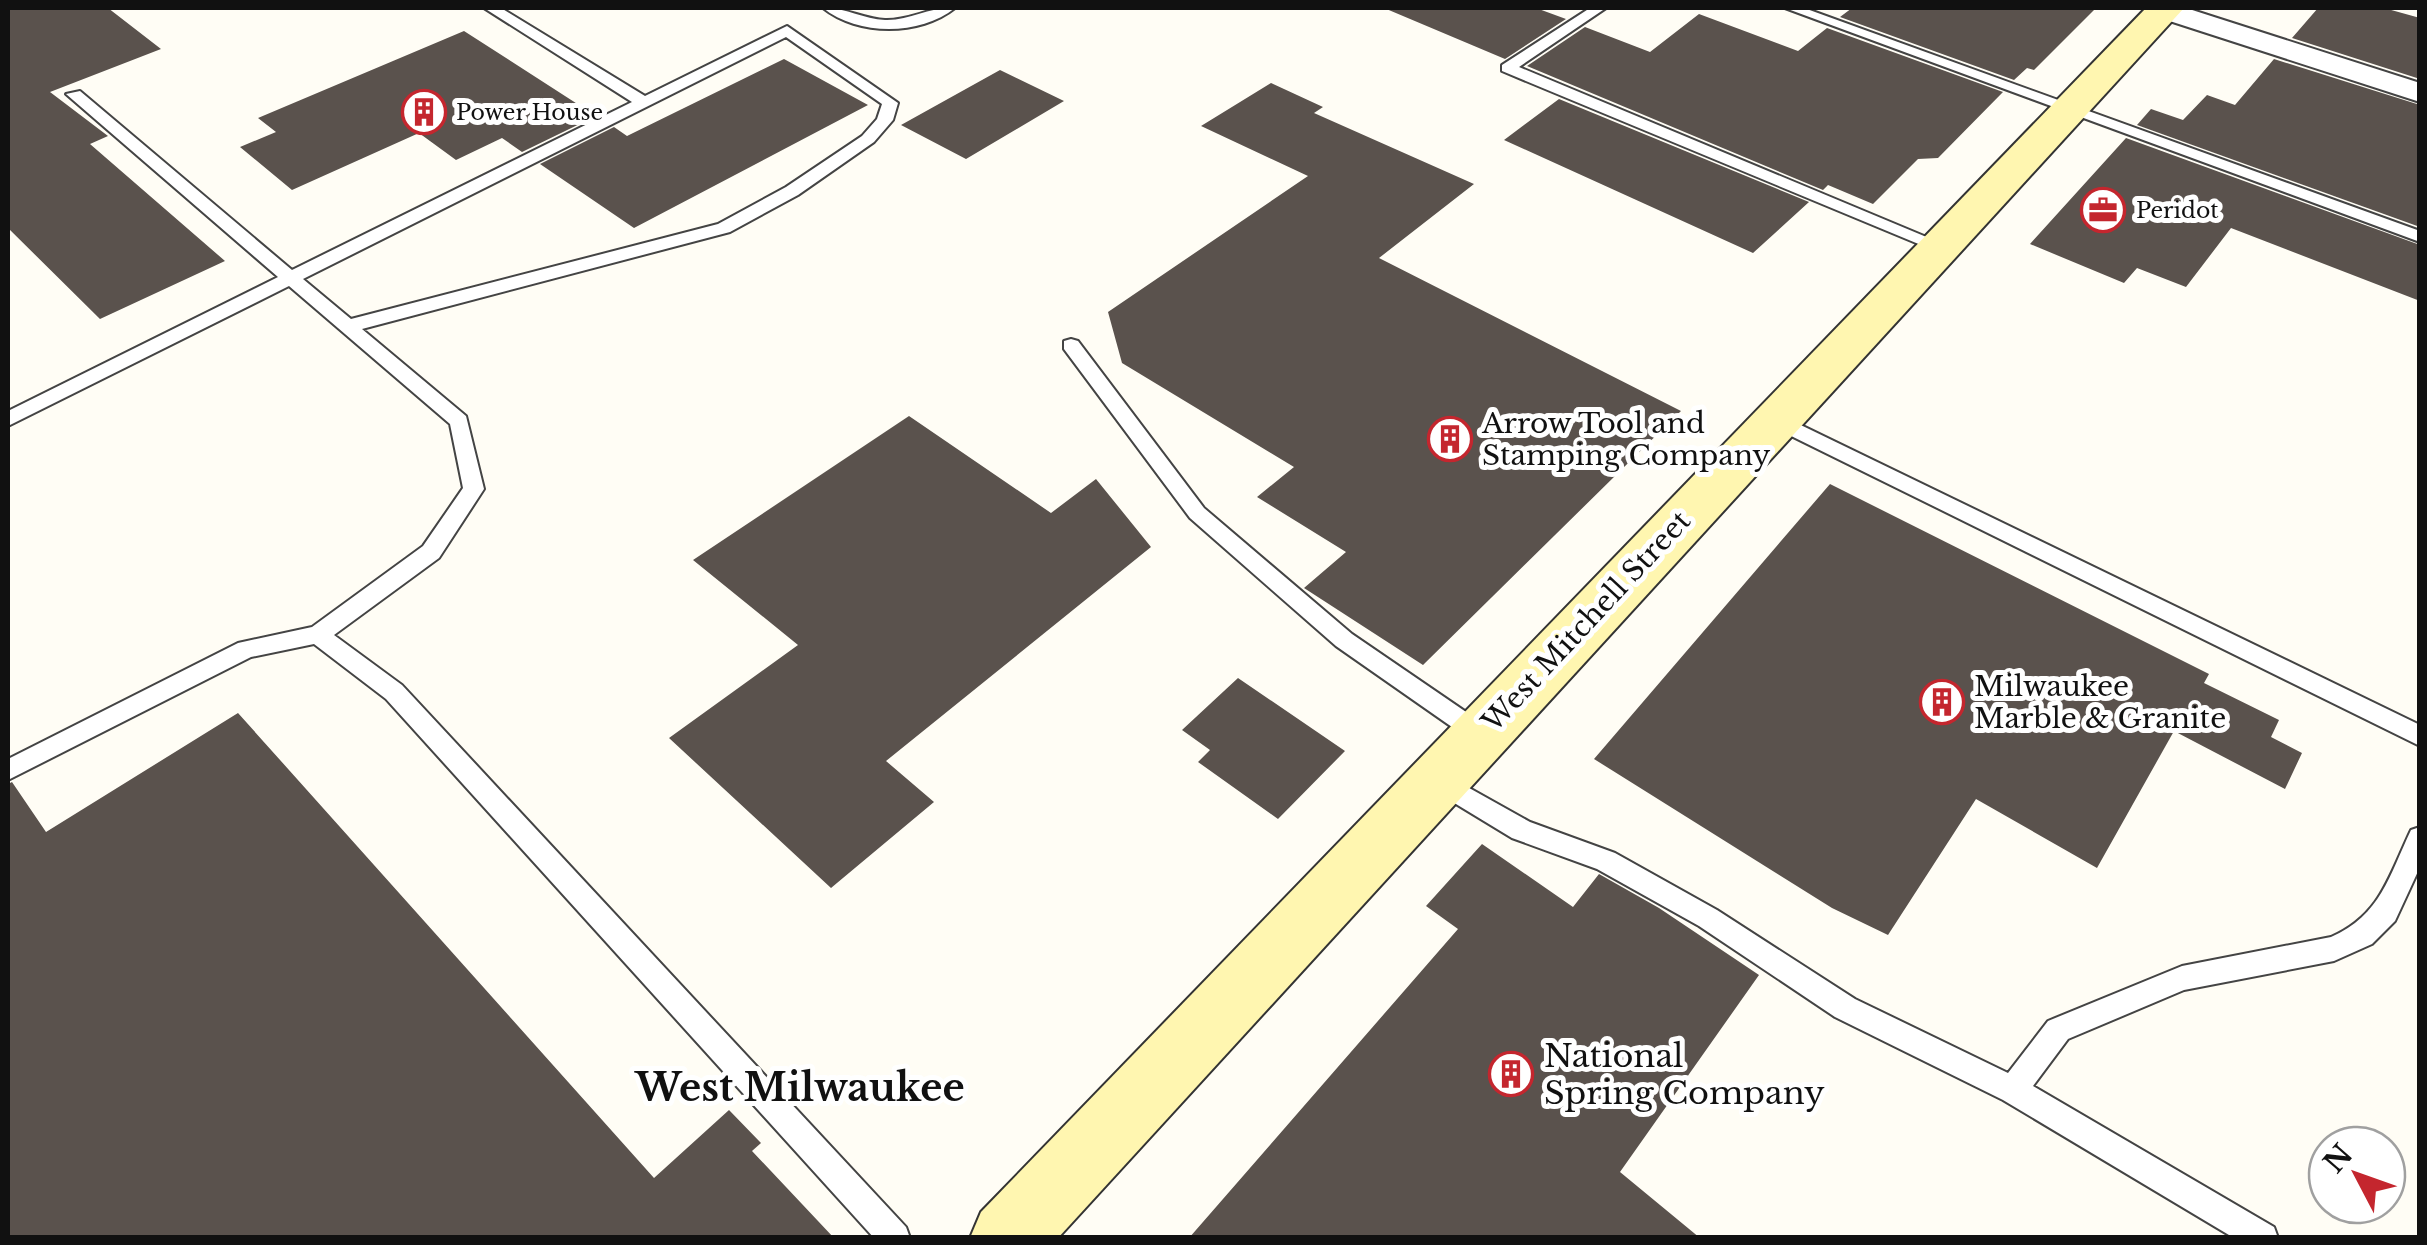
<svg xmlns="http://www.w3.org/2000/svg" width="2427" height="1245" viewBox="0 0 2427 1245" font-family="'Libre Baskerville',serif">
<rect width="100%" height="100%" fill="#fffdf5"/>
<path fill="#5a524d" d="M8 8H108L161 49 50 92 108 136 90 144 225 261 100 319 8 228Z
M1384 8H1536L1566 19 1505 59Z
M1852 8H2096L2034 70 2027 68 2014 80 1840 17Z
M2318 8H2384L2420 18V79L2292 38Z
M1699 14 1798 51 1827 28 2003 92 1938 158 1918 159 1873 204 1828 185 1823 190 1527 66 1585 27 1650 52Z
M464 31 596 116 522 152 502 138 456 160 419 133 292 190 240 147 276 132 258 118Z
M784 59 868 105 634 228 540 164 614 127 627 136Z
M2274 59 2420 105V227L2137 125 2151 109 2183 120 2207 95 2235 105Z
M1000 70 1064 101 966 159 901 125Z
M1271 83 1323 107 1314 113 1474 184 1379 258 1681 411 1423 665 1304 588 1346 552 1257 497 1294 467 1122 363 1108 312 1308 176 1201 126Z
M1559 99 1809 202 1753 253 1504 140Z
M2126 138 2420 245V301L2231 228 2186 287 2137 268 2124 283 2030 244Z
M909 416 1051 513 1096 479 1151 547 886 761 934 802 831 888 669 738 798 645 693 560Z
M1830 484 2209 674 2204 683 2279 720 2271 737 2302 753 2285 789 2174 731 2097 868 1976 799 1888 935 1832 908 1594 759Z
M1238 678 1345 751 1278 819 1198 762 1210 750 1182 730Z
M238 713 654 1178 729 1110 761 1143 752 1151 834 1238H8V784L12 782 46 832Z
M1482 844 1573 907 1599 874 1659 908 1759 975 1620 1172 1700 1238H1189L1458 929 1426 906Z"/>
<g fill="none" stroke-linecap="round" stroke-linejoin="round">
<defs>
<path id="lane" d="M484 8H501L645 96 787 26 898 103 893 120 874 142 798 195 730 232 362 329 466 416 484 489 439 558 334 635 402 685 906 1227 910 1238H874L386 699 314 644 251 657 8 780V759L238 643 312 627 423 546 463 488 450 424 289 286 8 426V411L278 277 66 94 80 91 292 270 632 102ZM786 37 882 104 877 119 862 136 786 187 718 224 351 319 303 279Z
M823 8C845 7 863 19 885 20 910 21 931 6 955 8 920 36 858 36 823 8Z
M1590 8H1606L1519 67 1948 246 1939 251 1933 250 1502 71V65Z
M1785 8H1804L2420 231V242Z
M1071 339 1078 341 1204 508 1352 634 1488 727 1492 734 1488 741 1480 744 1472 741 1336 646 1190 518 1064 349V341Z
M1776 413 2420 725V746L1769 425 1766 420Z
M1437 770 1530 822 1615 853 1717 910 1855 999 2008 1073 2048 1021 2182 966 2331 937C2381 915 2389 876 2411 830L2420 827V867L2395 921 2372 944 2334 961 2184 990 2068 1039 2033 1086 2274 1227 2278 1238H2234L2003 1100 1835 1017 1699 926 1597 869 1512 838 1428 787 1425 780 1428 773Z"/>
<path id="street" d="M2143 8H2186L2420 83V102L2148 14Z"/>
<path id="secondary" d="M2146 8H2184L1058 1238H970L981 1212Z"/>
</defs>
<use href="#lane" stroke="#444" stroke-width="4"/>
<use href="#street" stroke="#444" stroke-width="4"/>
<use href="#secondary" stroke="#333" stroke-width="4"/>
<use href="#lane" fill="#fff" fill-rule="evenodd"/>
<use href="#street" fill="#fff" fill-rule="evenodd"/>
<use href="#secondary" fill="#fff6b0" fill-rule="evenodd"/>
</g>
<defs>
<symbol id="building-ring" viewBox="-11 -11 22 22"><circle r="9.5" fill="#fff" stroke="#c4262e" stroke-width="1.5"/><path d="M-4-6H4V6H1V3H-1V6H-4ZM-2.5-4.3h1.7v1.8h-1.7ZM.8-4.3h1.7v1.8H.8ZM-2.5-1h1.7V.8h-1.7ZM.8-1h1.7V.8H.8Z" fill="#c4262e"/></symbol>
<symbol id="office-ring" viewBox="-11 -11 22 22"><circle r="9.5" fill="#fff" stroke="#c4262e" stroke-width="1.5"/><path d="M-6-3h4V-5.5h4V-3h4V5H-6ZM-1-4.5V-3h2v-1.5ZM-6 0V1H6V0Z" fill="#c4262e"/></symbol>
</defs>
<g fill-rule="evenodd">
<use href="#building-ring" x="399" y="87" width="50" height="50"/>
<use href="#office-ring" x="2078" y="185" width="50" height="50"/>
<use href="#building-ring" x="1425" y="414" width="50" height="50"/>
<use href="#building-ring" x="1917" y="677" width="50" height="50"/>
<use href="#building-ring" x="1486" y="1049" width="50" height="50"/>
</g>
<g text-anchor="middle" stroke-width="10" stroke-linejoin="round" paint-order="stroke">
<g font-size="22" fill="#111" stroke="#fff" text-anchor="start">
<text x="456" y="120">Power House</text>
<text x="2136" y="218">Peridot</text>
</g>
<g font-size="28" fill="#111" stroke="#fff" text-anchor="start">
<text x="1482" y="433">Arrow Tool and<tspan x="1482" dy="32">Stamping Company</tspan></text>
<text x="1974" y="696">Milwaukee<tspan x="1974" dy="32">Marble &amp; Granite</tspan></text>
</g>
<g font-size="28" fill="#111" stroke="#fff">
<text transform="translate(1586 621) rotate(-47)" y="10">West Mitchell Street</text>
</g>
<g font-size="32" fill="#111" stroke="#fff" text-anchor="start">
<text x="1544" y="1067">National<tspan x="1544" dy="37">Spring Company</tspan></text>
</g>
<g font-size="38" font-weight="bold" fill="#111" stroke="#fff">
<text x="800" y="1101">West Milwaukee</text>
</g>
</g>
<rect width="2427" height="1245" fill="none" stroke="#111111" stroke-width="20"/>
<g transform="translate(2357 1175) rotate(311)"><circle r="48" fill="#ffffff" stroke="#a0a0a0" stroke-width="2.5"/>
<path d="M0-8L18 38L0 25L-18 38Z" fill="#c4262e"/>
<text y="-15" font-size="28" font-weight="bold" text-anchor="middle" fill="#111111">N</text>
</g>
</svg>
